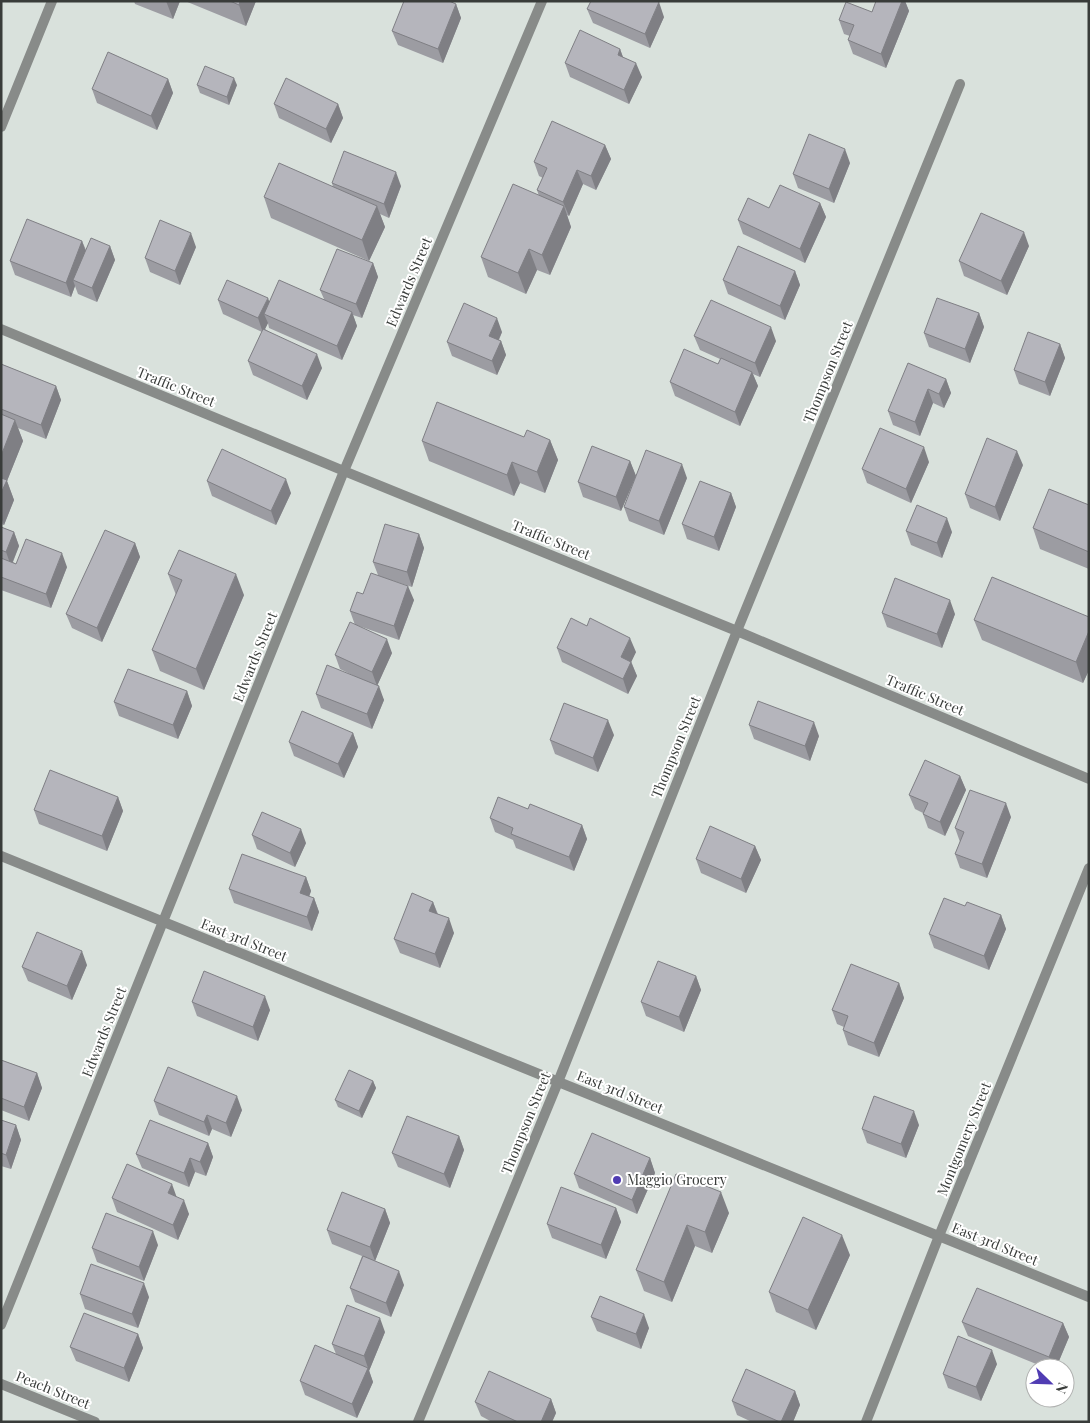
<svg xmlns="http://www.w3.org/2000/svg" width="1090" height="1423" viewBox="0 0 1090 1423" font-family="'Playfair Display',serif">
<rect width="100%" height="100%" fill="#d9e1dc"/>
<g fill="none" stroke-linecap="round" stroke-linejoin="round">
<path stroke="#888b89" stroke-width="10" d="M1 127 52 1
M1 329 344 471 737 631 1089 779
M1 856 1089 1297
M1 1325 344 471 542 1
M1 1384 95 1422
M418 1422 558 1082 737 631 960 84
M866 1422 939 1236 1089 868"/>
</g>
<path fill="#9c9ca2" d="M134 1H180L173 19 135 4Z
M185 1H256L246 26Z
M876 1H905L909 11 886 68 853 54 848 40 850 36 844 34 839 20 872 12Z
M456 4 461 18 443 63 398 45 392 31Z
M587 9 664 17 650 48 593 23Z
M620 49 623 57 642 77 629 104 570 77 565 63Z
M168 79 173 93 157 130 97 103 92 89Z
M197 85H237L229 105 200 93Z
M274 104H338L343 118 331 143 279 118Z
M605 145 611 159 596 190 583 184 569 216 567 215 571 227 550 275 537 270 526 294 488 277 481 257 539 196 537 190 543 178 539 176 534 162Z
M850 163 834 203 798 188 793 174Z
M332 183 401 186 389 218 380 214 385 227 369 261 271 218 264 197 333 187Z
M820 203 826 217 805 263 743 234 738 220 769 208Z
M82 241 86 250 110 246 115 260 97 302 78 294 75 286 71 297 15 275 10 261Z
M1029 246 1007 295 964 276 959 261Z
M196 247 180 285 150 272 145 258Z
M373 263 378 277 362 318 353 315 357 326 342 360 269 328 268 323 265 329 322 368 307 400 253 375 248 361 262 332 223 314 218 300 269 303 324 299 320 290Z
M795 271 800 285 785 320 728 294 723 280Z
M979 313 984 327 970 363 929 347 924 333Z
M502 332 499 340 501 341 506 355 497 375 452 356 447 342Z
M694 336 776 341 760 377 753 374 758 386 740 426 675 396 670 382 718 364 720 359 700 350Z
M1060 344 1065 358 1050 396 1019 384 1014 370Z
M1 364 56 386 61 400 46 439 18 428 23 441 7 481 14 500 4 525 1 524Z
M946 379 951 393 944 408 933 403 920 436 893 425 888 411Z
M524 437 550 440 558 460 545 493 520 483 514 496 429 461 422 441Z
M630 461 636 476 621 511 583 497 578 482Z
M929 462 911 503 867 483 862 469Z
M1023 465 1000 521 970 508 965 494Z
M687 478 664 535 629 521 624 507Z
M207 481 291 493 276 525 212 496Z
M731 493 736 507 719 551 687 539 682 524Z
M1089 505V569L1040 549 1033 528Z
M1 527 14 532 19 546 13 562 16 564 67 567 51 608 1 590Z
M906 531 952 532 942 558 911 545Z
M419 534 424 548 412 587 391 580 414 600 399 640 356 625 392 653 377 686 384 700 372 729 321 708 316 694 362 680 340 669 335 655 355 625 350 611 378 575 373 562Z
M135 543 140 557 102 642 72 628 66 614Z
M168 574 244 595 204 690 160 671 152 650 176 595Z
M882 613 955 614 942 648 887 627Z
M1089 617V670L1083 683 982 640 974 620Z
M557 648 636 652 631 661 637 676 628 694 562 662Z
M187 691 192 706 178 739 119 716 114 702Z
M749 725 819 736 810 761 754 739Z
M353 733 358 747 344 778 294 756 289 742Z
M614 735 598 772 555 754 550 740Z
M960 776 966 790 945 836 928 828 923 814V813L915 809 909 795Z
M118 797 123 811 107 851 39 824 34 810Z
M528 809 582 825 587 839 574 871 516 848 513 840 495 832 490 818Z
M1011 817 987 878 960 868 955 854 960 842 955 828Z
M252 835 306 843 295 867 257 849Z
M755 846 761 860 746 893 701 873 696 859Z
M306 877 311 891 309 897 314 898 319 912 312 931 234 903 229 889Z
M433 902 438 914 454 933 440 968 400 953 394 939Z
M965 906 1001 915 1006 929 989 970 934 948 929 934Z
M87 965 72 1000 28 981 22 967Z
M696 976 701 990 684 1032 646 1016 641 1002Z
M899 983 904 998 879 1057 848 1045 843 1030 844 1027 837 1024 832 1010Z
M192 1002 270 1010 258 1041 197 1016Z
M1 1060 37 1073 42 1088 29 1121 1 1110Z
M373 1081 376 1088 362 1118 338 1107 335 1100Z
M154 1101 242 1110 231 1137 212 1129 209 1136 159 1115Z
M1 1120 16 1125 21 1140 11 1169 1 1166Z
M919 1125 906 1158 867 1143 862 1129Z
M459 1136 464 1150 450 1188 398 1167 392 1153Z
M208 1143 213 1157 206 1176 195 1172 189 1187 142 1168 136 1154Z
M650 1158 655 1173 637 1214 579 1188 574 1174Z
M676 1174 729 1213 712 1253 695 1246 672 1302 644 1291 636 1270Z
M176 1197 189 1214 178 1240 117 1212 112 1198Z
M616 1208 621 1222 606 1259 552 1238 547 1224Z
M385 1209 390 1223 375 1261 404 1285 391 1317 355 1302 350 1288 362 1256 332 1244 327 1230Z
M158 1245 144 1281 97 1262 92 1248Z
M850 1255 816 1330 776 1312 769 1292Z
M80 1294 149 1297 138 1328 85 1309Z
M591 1317 649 1328 641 1349 597 1331Z
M962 1322 1063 1323 1069 1337 1056 1368H1046L968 1336Z
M385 1332 369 1371V1370L373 1382 357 1418 305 1395 300 1381 336 1354 332 1344Z
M138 1334 143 1348 129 1382 76 1361 70 1347Z
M997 1364 981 1401 948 1388 943 1374Z
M795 1391 800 1405 793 1422H752L737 1415 732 1401Z
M551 1399 556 1413 552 1422H492L481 1416 475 1402Z"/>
<path fill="#7f7f84" d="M166 1H180L173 19Z
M240 1H256L246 26 239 5Z
M902 1H905L909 11 886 68 881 54Z
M659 2 664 17 650 48 645 34Z
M456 4 461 18 443 63 438 49Z
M620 49 625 63 618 55Z
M636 63 642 77 629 104 624 90Z
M234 78 237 85 229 105 227 97Z
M168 79 173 93 157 130 151 116Z
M338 104 343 118 331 143 326 129Z
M605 145 611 159 596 190 591 176Z
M845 149 850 163 834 203 829 189Z
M577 170 583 184 569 216 563 202Z
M396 172 401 186 389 218 384 204Z
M820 203 826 217 805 263 800 249Z
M377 206 385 227 369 261 362 240Z
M564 206 571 227 550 275 542 255Z
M1024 232 1029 246 1007 295 1001 281Z
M191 233 196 247 180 285 175 271Z
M82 241 87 255 73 280 75 286 71 297 66 283Z
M110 246 115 260 97 302 92 288Z
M529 249 537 270 526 294 518 273Z
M373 263 378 277 362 318 356 304Z
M795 271 800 285 785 320 780 306Z
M268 298 273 312 264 314 268 323 263 333 258 318Z
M352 312 357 326 342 360 337 346Z
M979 313 984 327 970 363 965 349Z
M497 318 502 332 494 350 489 336Z
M771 327 776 341 760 377 755 363Z
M501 341 506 355 497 375 492 361Z
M1060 344 1065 358 1050 396 1045 382Z
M317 354 322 368 307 400 302 386Z
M752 372 758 386 740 426 735 412Z
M946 379 951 393 944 408 939 394Z
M56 386 61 400 46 439 41 425Z
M928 389 933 403 920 436 915 422Z
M15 420 23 441 7 481 14 500 4 525 1 517V456Z
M550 440 558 460 545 493 537 472Z
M924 447 929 462 911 503 906 489Z
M1017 451 1023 465 1000 521 995 507Z
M630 461 636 476 621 511 616 497Z
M512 462 520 483 514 496 507 475Z
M682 464 687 478 664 535 659 521Z
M286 479 291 493 276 525 271 511Z
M731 493 736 507 719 551 714 537Z
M947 518 952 532 942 558 937 543Z
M14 532 19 546 11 566 6 552Z
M419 534 424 548 412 587 407 572Z
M135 543 140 557 102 642 97 628Z
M62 553 67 567 51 608 46 594Z
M236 574 244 595 204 690 196 669Z
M408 586 414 600 399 640 394 626Z
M950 600 955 614 942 648 937 634Z
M1089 631V670L1083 683 1076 662Z
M630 638 636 652 627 671 621 657Z
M387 639 392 653 377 686 372 672Z
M631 662 637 676 628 694 623 679Z
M379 686 384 700 372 729 367 714Z
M187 691 192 706 178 739 173 725Z
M608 720 614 735 598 772 593 758Z
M814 722 819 736 810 761 805 746Z
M353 733 358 747 344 778 338 764Z
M960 776 966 790 945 836 940 822Z
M118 797 123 811 107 851 102 836Z
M1006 803 1011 817 987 878 982 864Z
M582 825 587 839 574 871 569 857Z
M301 829 306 843 295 867 290 853Z
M755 846 761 860 746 893 741 879Z
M306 877 311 891 305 907 300 893Z
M314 898 319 912 312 931 307 917Z
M433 902 438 916 429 911Z
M1001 915 1006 929 989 970 984 956Z
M449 918 454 933 440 968 435 954Z
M82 951 87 965 72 1000 67 986Z
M696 976 701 990 684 1032 679 1017Z
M899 983 904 998 879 1057 874 1043Z
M265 996 270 1010 258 1041 253 1027Z
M37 1073 42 1088 29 1121 24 1107Z
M373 1081 376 1088 362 1118 359 1111Z
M237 1096 242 1110 231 1137 226 1123Z
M914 1111 919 1125 906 1158 901 1144Z
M207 1115 212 1129 209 1136 204 1122Z
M16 1125 21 1140 11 1169 6 1155Z
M459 1136 464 1150 450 1188 444 1174Z
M208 1143 213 1157 206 1176 200 1162Z
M190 1158 195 1172 189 1187 184 1173Z
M650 1158 655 1173 637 1214 632 1200Z
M172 1184 177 1198 168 1193Z
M721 1192 729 1213 712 1253 705 1232Z
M184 1200 189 1214 178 1240 173 1225Z
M616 1208 621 1222 606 1259 601 1245Z
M385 1209 390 1223 375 1261 370 1247Z
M687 1225 695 1246 672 1302 664 1282Z
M153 1231 158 1245 144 1281 139 1267Z
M842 1235 850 1255 816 1330 808 1310Z
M399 1271 404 1285 391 1317 386 1303Z
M144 1283 149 1297 138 1328 132 1314Z
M644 1314 649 1328 641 1349 636 1334Z
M380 1318 385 1332 369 1371 364 1356Z
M1063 1323 1069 1337 1056 1368H1053L1049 1357Z
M138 1334 143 1348 129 1382 124 1368Z
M992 1350 997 1364 981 1401 976 1387Z
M368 1368 373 1382 357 1418 352 1404Z
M795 1391 800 1405 793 1422H781Z
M551 1399 556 1413 552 1422H541Z"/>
<path fill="#b5b5bc" stroke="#7f7f84" d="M230 1H240L239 5Z
M404 1H449L456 4 438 49 392 31Z
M591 1H656L659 2 645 34 587 9Z
M876 1H902L881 54 848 40 854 25 839 20 846 2 872 12Z
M580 30 620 49 618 55 636 63 624 90 565 63Z
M108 52 168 79 151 116 92 89Z
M205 66 234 78 227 97 197 85Z
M286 78 338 104 326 129 274 104Z
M552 121 605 145 591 176 577 170 563 202 537 190 547 168 534 162Z
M809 134 845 149 829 189 793 174Z
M344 151 396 172 384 204 332 183Z
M279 163 377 206 362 240 264 197Z
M513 184 564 206 542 255 529 249 518 273 481 257Z
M780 185 820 203 800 249 738 220 748 198 769 208Z
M981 213 1024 232 1001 281 959 261Z
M27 219 82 241 66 283 10 261Z
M160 220 191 233 175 271 145 258Z
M91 238 110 246 92 288 73 280Z
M738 246 795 271 780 306 723 280Z
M337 249 373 263 356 304 320 290Z
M227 280 268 298 258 318 218 300Z
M279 280 352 312 337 346 264 314Z
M937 298 979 313 965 349 924 333Z
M711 300 771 327 755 363 694 336Z
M464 303 497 318 489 336 501 341 492 361 447 342Z
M263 329 317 354 302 386 248 361Z
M1028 332 1060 344 1045 382 1014 370Z
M684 349 718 364 721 358 752 372 735 412 670 382Z
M908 363 946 379 939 394 928 389 915 422 888 411Z
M1 364 56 386 41 425 1 409Z
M437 402 524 437 527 430 550 440 537 472 512 462 507 475 422 441Z
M1 414 15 420 1 456Z
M880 428 924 447 906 489 862 469Z
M987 438 1017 451 995 507 965 494Z
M592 446 630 461 616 497 578 482Z
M222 449 286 479 271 511 207 481Z
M646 450 682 464 659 521 624 507Z
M1 478 7 480 1 493Z
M700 481 731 493 714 537 682 524Z
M1049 489 1089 505V552L1033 528Z
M917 505 947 518 937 543 906 531Z
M385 524 419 534 407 572 373 562Z
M1 527 14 532 6 552 1 550Z
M105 530 135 543 97 628 66 614Z
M26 539 62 553 46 594 1 577V558L16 564Z
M179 550 236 574 196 669 152 650 182 580 168 574Z
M371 573 408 586 394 626 350 611 357 592 363 594Z
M992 577 1089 617V631L1076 662 974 620Z
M895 578 950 600 937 634 882 613Z
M571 618 587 626 590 618 630 638 621 657 631 662 623 679 557 648Z
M350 622 387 639 372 672 335 655Z
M327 665 379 686 367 714 316 694Z
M128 669 187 691 173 725 114 702Z
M758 701 814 722 805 746 749 725Z
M564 703 608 720 593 758 550 740Z
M302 711 353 733 338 764 289 742Z
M925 760 960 776 940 822 923 814 928 803 909 795Z
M50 770 118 797 102 836 34 810Z
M970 790 1006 803 982 864 955 854 964 832 955 828Z
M498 797 528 809 530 804 582 825 569 857 511 834 513 828 490 818Z
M262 812 301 829 290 853 252 835Z
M710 826 755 846 741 879 696 859Z
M242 854 306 877 300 893 314 898 307 917 229 889Z
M412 893 433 902 429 911 449 918 435 954 394 939Z
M944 898 965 906 967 902 1001 915 984 956 929 934Z
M37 932 82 951 67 986 22 967Z
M658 961 696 976 679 1017 641 1002Z
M851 964 899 983 874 1043 843 1030 848 1016 832 1010Z
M204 971 265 996 253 1027 192 1002Z
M1 1060 37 1073 24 1107 1 1098Z
M168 1067 237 1096 226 1123 207 1115 204 1122 154 1101Z
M349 1070 373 1081 359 1111 335 1100Z
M874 1096 914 1111 901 1144 862 1129Z
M407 1116 459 1136 444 1174 392 1153Z
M1 1120 16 1125 6 1155 1 1153Z
M150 1120 208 1143 200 1162 190 1158 184 1173 136 1154Z
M592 1133 650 1158 632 1200 574 1174Z
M127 1164 172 1184 168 1193 184 1200 173 1225 112 1198Z
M676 1174 721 1192 705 1232 687 1225 664 1282 636 1270Z
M561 1187 616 1208 601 1245 547 1224Z
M342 1192 385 1209 370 1247 327 1230Z
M106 1213 153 1231 139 1267 92 1248Z
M803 1217 842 1235 808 1310 769 1292Z
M363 1256 399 1271 386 1303 350 1288Z
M91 1264 144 1283 132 1314 80 1294Z
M977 1288 1063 1323 1049 1357 962 1322Z
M600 1296 644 1314 636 1334 591 1317Z
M347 1305 380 1318 364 1356 332 1344Z
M84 1313 138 1334 124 1368 70 1347Z
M958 1336 992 1350 976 1387 943 1374Z
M315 1345 368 1368 352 1404 300 1381Z
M746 1369 795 1391 781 1422H780L732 1401Z
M489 1371 551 1399 541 1422H518L475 1402Z"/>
<circle fill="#503cb3" stroke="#fff" stroke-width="2" cx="617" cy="1180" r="5"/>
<g text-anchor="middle" stroke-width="4" stroke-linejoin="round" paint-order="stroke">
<g font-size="14" fill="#393c3a" stroke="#fff">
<text transform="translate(409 282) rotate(-67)" y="5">Edwards Street</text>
<text transform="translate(828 372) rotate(-68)" y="5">Thompson Street</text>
<text transform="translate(176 387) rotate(22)" y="5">Traffic Street</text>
<text transform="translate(551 540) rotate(22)" y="5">Traffic Street</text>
<text transform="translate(255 657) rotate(-68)" y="5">Edwards Street</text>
<text transform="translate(925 695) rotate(23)" y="5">Traffic Street</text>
<text transform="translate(676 747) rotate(-68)" y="5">Thompson Street</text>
<text transform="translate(244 940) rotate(22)" y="5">East 3rd Street</text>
<text transform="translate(104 1032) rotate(-68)" y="5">Edwards Street</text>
<text transform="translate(620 1092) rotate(22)" y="5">East 3rd Street</text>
<text transform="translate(526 1123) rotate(-68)" y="5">Thompson Street</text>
<text transform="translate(964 1139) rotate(-68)" y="5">Montgomery Street</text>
<text transform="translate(995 1244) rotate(22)" y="5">East 3rd Street</text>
<text transform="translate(53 1390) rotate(22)" y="5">Peach Street</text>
</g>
<g font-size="14" fill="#393c3a" stroke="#fff" text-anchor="start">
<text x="627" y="1185">Maggio Grocery</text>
</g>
</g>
<rect width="1090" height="1423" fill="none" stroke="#393c3a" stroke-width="5"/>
<g transform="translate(1050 1383) rotate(113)"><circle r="24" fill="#ffffff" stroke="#b0b1b0"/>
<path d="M0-4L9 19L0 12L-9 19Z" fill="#503cb3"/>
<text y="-8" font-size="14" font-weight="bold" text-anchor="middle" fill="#393c3a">N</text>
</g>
</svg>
